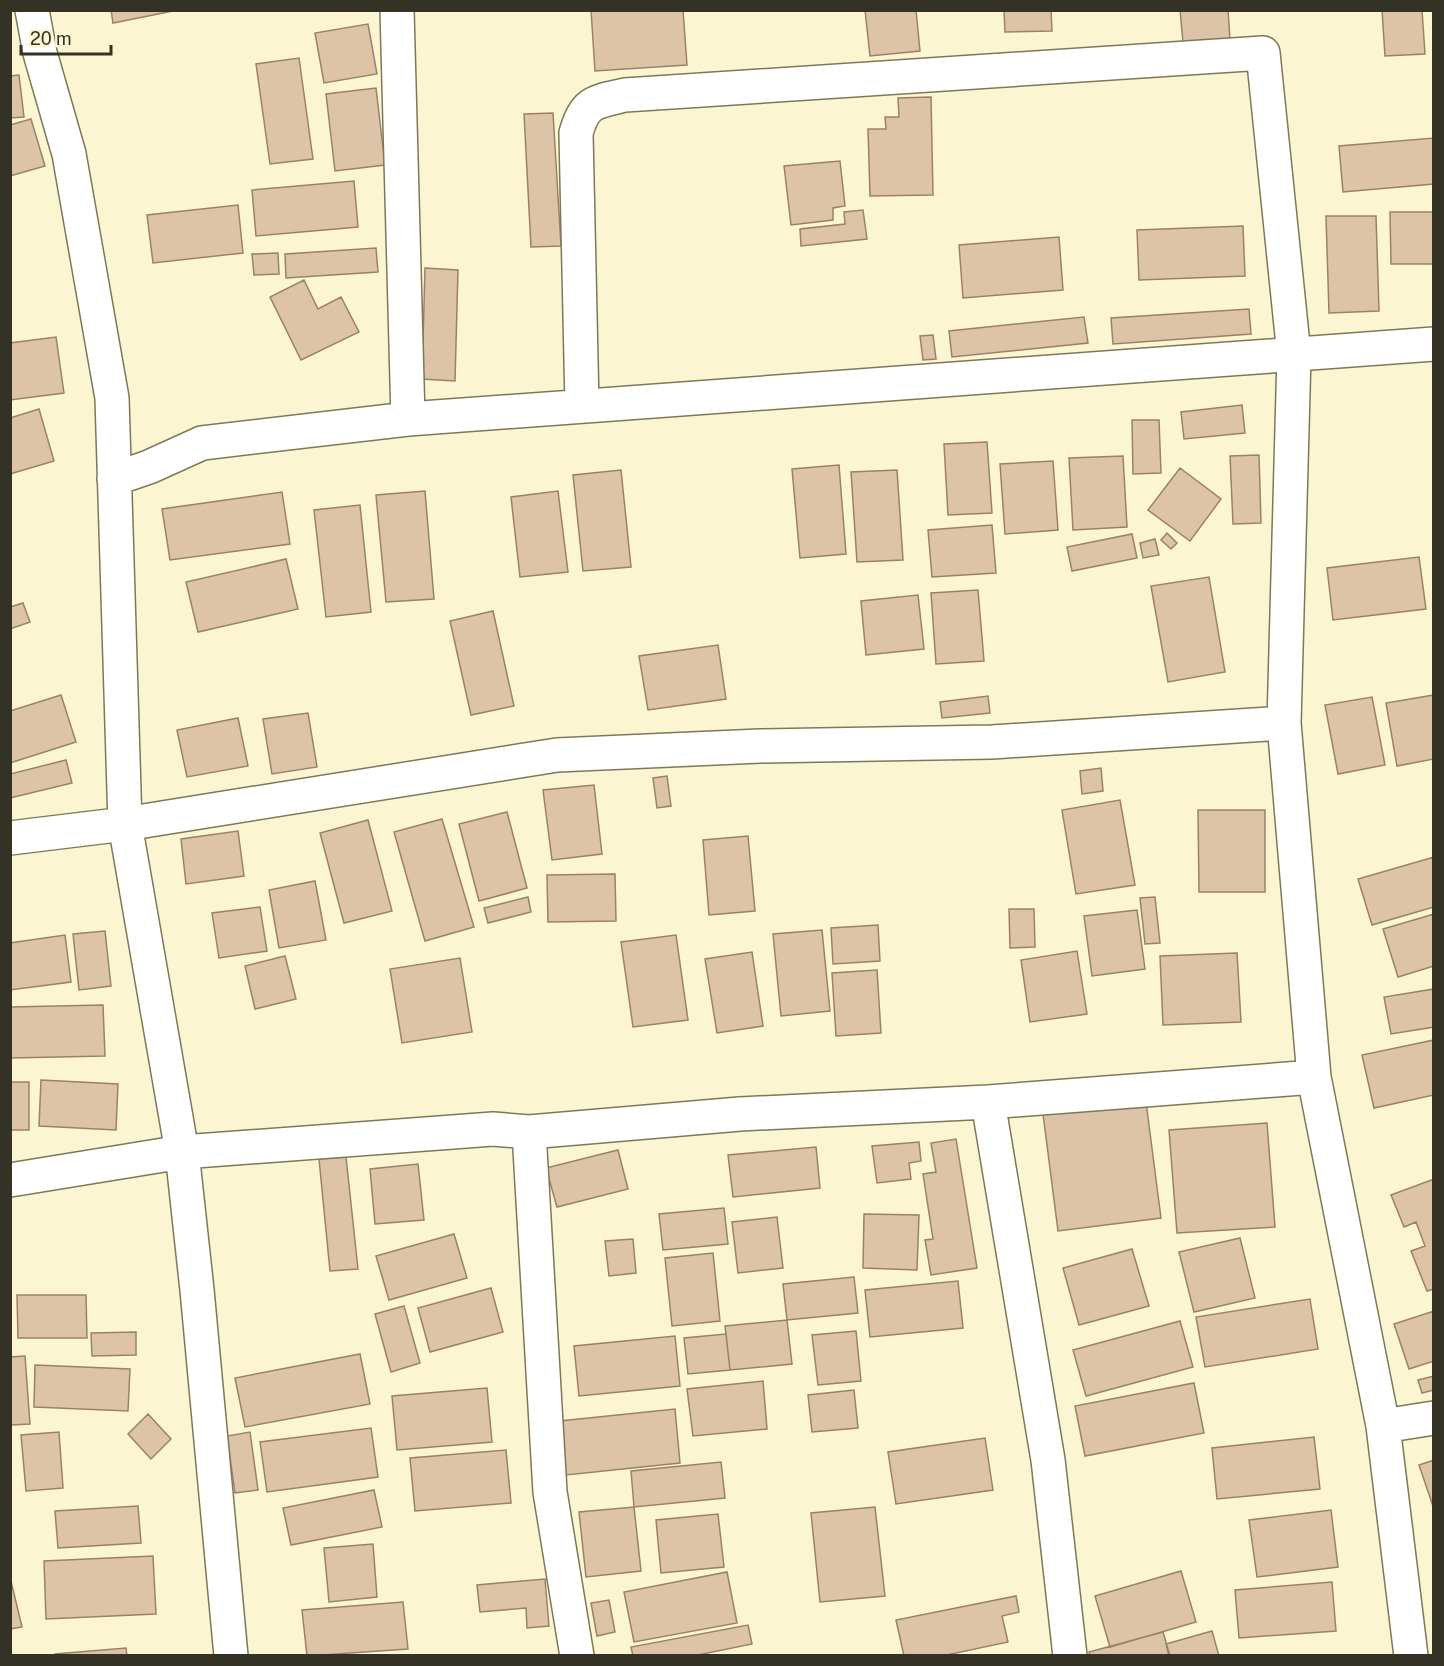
<svg xmlns="http://www.w3.org/2000/svg" width="1444" height="1666" viewBox="0 0 1444 1666" font-family="'Public Sans',sans-serif">
<rect width="100%" height="100%" fill="#fcf5d1"/>
<path fill="#ddc3a8" stroke="#9a8269" stroke-width="1.5" d="M111 10H178L113 23Z
M591 10H683L687 65 595 71Z
M865 10H916L920 51 870 56Z
M1004 10H1051L1052 31 1005 32Z
M1180 10H1228L1230 39 1183 42Z
M1382 10H1422L1425 54 1385 56Z
M368 24 377 74 324 83 315 33Z
M299 58 313 159 270 164 256 64Z
M19 75 24 117 10 118V76Z
M376 88 385 165 335 171 326 94Z
M931 97 933 195 870 196 868 129H886L885 117H899L898 98Z
M553 113 561 246 531 247 524 114Z
M31 119 45 166 10 176V125Z
M1434 138V184L1343 192 1339 146Z
M840 161 845 206 833 208V220L791 225 784 166Z
M354 181 358 227 256 236 252 190Z
M238 205 243 253 153 263 147 215Z
M863 210 867 239 801 246 800 229 845 224 844 212Z
M1390 212H1434V264H1391Z
M1326 216H1376L1379 311 1329 313Z
M1243 226 1245 276 1139 280 1137 230Z
M1059 237 1063 290 963 298 959 245Z
M376 248 378 272 286 278 285 254Z
M278 253 279 274 254 275 252 254Z
M425 268 458 270 455 381 422 379Z
M304 280 318 309 341 297 359 332 301 360 270 297Z
M1249 309 1251 334 1113 344 1111 318Z
M1084 317 1088 343 952 357 949 331Z
M933 335 936 359 923 360 920 336Z
M56 337 64 393 10 400V343Z
M1242 405 1245 433 1184 439 1181 412Z
M39 409 54 461 10 474V418Z
M1132 420H1159L1161 473 1133 474Z
M987 442 992 513 948 515 944 444Z
M1259 455 1261 523 1233 524 1230 456Z
M1123 456 1127 527 1073 530 1069 458Z
M1053 461 1058 530 1005 534 1000 464Z
M839 465 846 554 800 558 792 469Z
M1180 468 1221 499 1190 541 1148 510Z
M621 470 631 567 583 571 573 475Z
M897 470 903 560 857 562 851 472Z
M425 491 434 599 386 602 376 495Z
M558 491 568 572 520 577 511 497Z
M282 492 290 544 170 560 162 509Z
M360 505 371 612 326 617 314 510Z
M992 525 996 573 932 577 928 530Z
M1167 533 1177 543 1171 549 1161 540Z
M1132 534 1137 558 1072 571 1067 547Z
M1155 539 1159 555 1143 558 1140 543Z
M1419 557 1426 609 1333 620 1327 568Z
M286 559 298 609 198 632 186 582Z
M1209 577 1225 672 1168 682 1151 586Z
M978 590 984 661 936 664 931 593Z
M918 595 924 649 866 655 861 601Z
M23 603 30 622 10 629V607Z
M493 611 514 706 471 715 450 621Z
M718 645 726 699 648 710 639 656Z
M61 695 76 742 10 763V711Z
M1434 695V759L1397 766 1386 703Z
M988 696 990 713 942 718 940 702Z
M1372 697 1385 765 1338 774 1325 705Z
M308 713 317 767 272 774 263 719Z
M238 718 248 766 187 777 177 730Z
M66 760 72 783 10 798V774Z
M1101 768 1103 791 1082 794 1080 771Z
M667 776 671 806 657 808 653 778Z
M594 785 602 854 552 860 543 790Z
M1120 800 1135 885 1076 894 1062 810Z
M1198 810H1265V892H1199Z
M507 812 527 888 479 901 459 824Z
M442 819 474 927 425 941 394 832Z
M368 820 392 911 344 923 320 833Z
M238 831 244 876 186 884 181 839Z
M748 836 755 911 709 915 703 840Z
M1434 857V907L1372 925 1358 879Z
M615 874 616 921 548 922 547 875Z
M315 881 326 940 279 948 269 890Z
M528 897 531 912 488 923 484 908Z
M1155 897 1160 943 1145 944 1140 898Z
M260 907 267 951 219 958 212 913Z
M1009 909H1034L1035 947 1010 948Z
M1137 910 1145 969 1092 976 1084 916Z
M1434 914V966L1398 977 1383 929Z
M878 925 880 961 833 964 831 928Z
M822 930 830 1011 781 1016 773 934Z
M105 931 111 986 79 990 73 934Z
M65 935 71 982 10 990V943Z
M676 935 688 1020 633 1027 621 942Z
M1077 951 1087 1014 1030 1022 1021 960Z
M752 952 763 1026 717 1033 705 959Z
M1237 953 1241 1022 1163 1025 1160 956Z
M285 956 296 999 255 1009 245 966Z
M460 958 472 1032 402 1043 390 969Z
M877 970 881 1033 836 1036 832 973Z
M1434 989V1027L1391 1034 1384 997Z
M103 1005 105 1056 11 1058 10 1007Z
M1434 1040V1095L1374 1108 1362 1055Z
M41 1080 118 1084 116 1130 39 1126Z
M11 1082H29V1130H11Z
M1146 1102 1161 1218 1058 1231 1043 1114Z
M1267 1123 1275 1227 1177 1233 1169 1130Z
M956 1139 977 1268 931 1275 925 1240 933 1239 923 1174 936 1172 931 1143Z
M919 1142 921 1161 909 1163 911 1179 877 1183 872 1146Z
M816 1147 820 1188 733 1197 728 1155Z
M618 1150 628 1189 557 1207 546 1168Z
M346 1157 358 1269 330 1271 319 1159Z
M418 1164 424 1220 375 1224 370 1169Z
M1434 1179V1289L1427 1291 1411 1251 1425 1246 1416 1222 1404 1227 1391 1195Z
M724 1208 728 1244 663 1250 659 1214Z
M864 1214 919 1215 917 1270 863 1268Z
M777 1217 783 1268 738 1273 732 1222Z
M454 1234 467 1278 389 1300 376 1256Z
M1240 1238 1255 1298 1194 1312 1179 1252Z
M633 1239 636 1273 609 1276 605 1241Z
M1132 1249 1149 1306 1079 1325 1063 1268Z
M713 1253 720 1321 672 1326 665 1258Z
M854 1277 858 1313 787 1320 783 1284Z
M958 1281 963 1328 870 1337 865 1290Z
M491 1288 503 1332 430 1352 418 1308Z
M17 1295H86L87 1338H18Z
M1310 1299 1318 1349 1205 1367 1196 1317Z
M404 1306 420 1363 391 1372 375 1314Z
M1434 1311V1361L1409 1369 1394 1324Z
M787 1320 792 1364 730 1370 725 1326Z
M1180 1321 1193 1367 1086 1396 1073 1350Z
M856 1331 861 1381 818 1385 812 1335Z
M136 1332V1355L92 1356 91 1333Z
M726 1334 730 1370 688 1374 684 1338Z
M675 1336 680 1386 579 1396 574 1346Z
M360 1354 370 1404 245 1427 235 1378Z
M25 1356 30 1424 11 1425 10 1357Z
M35 1365 130 1369 128 1411 34 1407Z
M1434 1376V1390L1422 1393 1418 1380Z
M763 1381 767 1429 693 1436 687 1389Z
M1194 1383 1204 1433 1085 1456 1075 1406Z
M487 1388 492 1442 397 1450 392 1396Z
M854 1390 858 1428 812 1432 808 1395Z
M675 1409 680 1463 566 1475 560 1421Z
M148 1414 171 1439 151 1459 128 1434Z
M371 1428 378 1477 267 1492 260 1442Z
M59 1432 63 1488 26 1491 21 1435Z
M250 1432 258 1490 235 1493 227 1436Z
M1314 1437 1320 1489 1217 1499 1212 1448Z
M985 1438 993 1490 896 1504 888 1452Z
M506 1450 511 1503 415 1511 410 1458Z
M1434 1460V1509L1419 1465Z
M721 1462 725 1498 634 1507 631 1471Z
M374 1490 382 1527 291 1545 283 1508Z
M138 1506 141 1543 58 1548 55 1511Z
M634 1507 641 1571 586 1577 579 1512Z
M875 1507 885 1596 820 1602 811 1513Z
M1331 1510 1338 1567 1257 1577 1249 1520Z
M718 1514 724 1567 661 1573 656 1520Z
M373 1544 377 1597 329 1602 324 1548Z
M153 1556 156 1614 46 1619 44 1561Z
M1181 1571 1196 1622 1110 1647 1095 1596Z
M727 1572 737 1623 634 1642 624 1592Z
M10 1577 22 1627 10 1629Z
M545 1579 549 1626 527 1628 526 1608 480 1612 477 1585Z
M1332 1582 1336 1631 1239 1638 1235 1590Z
M1016 1596 1019 1612 1002 1616 1008 1642 942 1656H904L896 1620Z
M609 1600 615 1632 597 1636 591 1603Z
M403 1602 408 1649 307 1656 302 1610Z
M748 1625 752 1644 693 1656H633L631 1647Z
M1212 1631 1219 1656H1169L1166 1644Z
M1163 1632 1170 1656H1090L1089 1652Z
M126 1648 127 1656H55V1654Z"/>
<g fill="none" stroke-linecap="round" stroke-linejoin="round">
<defs>
<path id="minor" d="M32 10 40 53 69 154 112 398 125 824 182 1152 197 1290 231 1656
M397 10 408 419
M582 406 576 133C585 101 595 102 625 95L1263 53 1294 355 1284 723 1314 1077 1383 1426 1411 1656
M114 479 149 467 202 443 408 419 1434 344
M10 838 125 824 557 755 760 746 992 742 1284 723
M988 1102 1048 1460 1070 1656
M529 1132 550 1492 577 1656
M10 1180 182 1152 493 1129 529 1132 740 1114 988 1102 1314 1077
M1383 1426 1434 1418"/>
</defs>
<use href="#minor" stroke="#7f7858" stroke-width="36"/>
<use href="#minor" stroke="#fff" stroke-width="33"/>
</g>
<rect width="1444" height="1666" fill="none" stroke="#343224" stroke-width="24"/>
<path d="M21 45v9h90v-9" fill="none" stroke="#343224" stroke-width="3"/>
<text x="30" y="45" font-size="18" fill="#343224" stroke="#fcf5d1" stroke-width="4.5" paint-order="stroke">20 m</text>
</svg>
